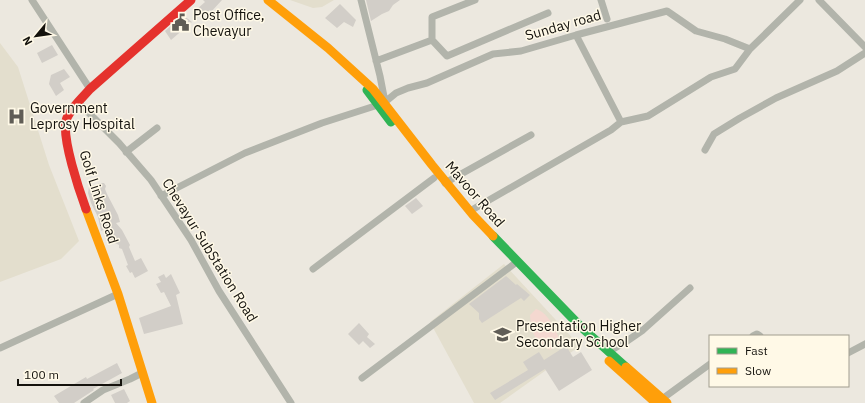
<svg xmlns="http://www.w3.org/2000/svg" width="865" height="403" viewBox="0 0 865 403" font-family="'IBM Plex Sans',sans-serif">
<rect width="100%" height="100%" fill="#ece8df"/>
<path fill="#e3decd" d="M290 0H334L322 7 313 8Z
M0 43 18 67 49 165 79 241 61 259 0 282Z
M504 264 580 346 500 403H474L430 322Z"/>
<path fill="#f4d8d0" d="M536 309C550 314 555 330 561 342L550 350C533 339 532 334 530 315Z"/>
<path fill="#d2cec8" d="M203 0H222L211 12 210 10 205 14 197 9 205 2Z
M366 0H400L393 5 389 11 382 14 371 21Z
M340 4 356 20 353 27 344 22 337 28 325 18Z
M183 15 192 22 171 40 165 31Z
M52 45 58 55 42 63 37 53Z
M64 69 70 77 60 83 64 90 56 96 49 84 51 75Z
M99 183H104L106 186 105 189 107 194 118 215 120 222 116 223 122 230 130 245 129 247 135 261 141 258 148 271 135 278 132 272 130 273 126 266 128 265 122 249 119 248V245L109 240 107 227 101 231 98 217 91 203 88 193 89 187 93 185 96 188Z
M416 198 423 206 412 214 405 206Z
M164 274 166 278 171 274 180 293 176 295 183 324 144 334 139 318 171 306 164 292 161 293 156 284 161 282 158 277Z
M506 276 516 285 517 284 530 295 524 301 521 298 482 323 479 319V313L469 304Z
M359 323 369 334 367 337 375 344 370 348 363 341 359 345 348 334Z
M566 346 573 357 581 352 592 370 559 391 545 369 495 400 490 393 528 370 523 362 539 352 544 360Z
M117 363 122 373 93 389 94 390 74 403H59L54 396 86 377 87 379Z
M124 389 130 401 127 403H115L111 395Z"/>
<g fill="none" stroke-linecap="round" stroke-linejoin="round">
<path stroke="#b2b4ab" stroke-width="7" d="M32 0 90 89
M361 0 380 76 385 102 396 93 408 88 427 83 493 54 521 51 576 35 667 11 696 31 725 39 750 49 800 0
M601 0 607 19
M819 0 865 47
M432 40 447 56 548 13
M376 61 432 40V17L475 0
M78 102 119 143 151 180 191 240 219 291 291 403
M621 122 648 116 711 77 735 69 750 49
M705 150 714 134 740 118 776 98 837 71 865 53
M126 152 157 128
M445 183 531 135
M161 196 245 153 322 123 378 105
M470 211 611 130 621 122 576 35
M313 269 434 178
M753 336 757 334 760 336
M0 348 118 294
M608 352 627 341 643 330 690 288
M848 353 865 344
M362 378 514 264
M662 399 710 364
M84 403 103 390 130 379 142 373"/>
<path stroke="#30b455" stroke-width="9" d="M367 90 391 122
M493 236 581 327 626 367"/>
<path stroke="#ff9f0a" stroke-width="9" d="M268 0 328 48 373 89 432 165 473 215 493 236
M86 209 118 294 152 403
M609 361 656 403
M626 367 667 403"/>
<path stroke="#e5322d" stroke-width="9" d="M86 209C79 190 62 139 66 121 68 111 83 97 90 89L191 0"/>
</g>
<defs>
<symbol id="civic-bare" viewBox="-9 -9 18 18"><path d="M-.6-6.5H3V-4.5H.6V-3L4-1V1h2V6H-6V1h2V-1L-.6-3ZM-1.2 2.5V6h2.4V2.5Z" fill="#605d56" stroke="#fff9e7" stroke-width="2.5" paint-order="stroke"/></symbol>
<symbol id="hospital-bare" viewBox="-9 -9 18 18"><path d="M-5-5h3v3.5h4V-5h3V5h-3V1.5h-4V5h-3Z" fill="#605d56" stroke="#fff9e7" stroke-width="2.5" paint-order="stroke"/></symbol>
<symbol id="school-bare" viewBox="-9 -9 18 18"><path d="M0-5L7-2L0 1L-7-2ZM-4 1L0 2.5L4 1V4Q0 6-4 4Z" fill="#605d56" stroke="#fff9e7" stroke-width="2.5" paint-order="stroke"/></symbol>
</defs>
<g fill-rule="evenodd">
<use href="#civic-bare" x="168" y="10" width="25" height="25"/>
<use href="#hospital-bare" x="4" y="104" width="25" height="25"/>
<use href="#school-bare" x="490" y="322" width="25" height="25"/>
</g>
<g text-anchor="middle" stroke-width="3" stroke-linejoin="round" paint-order="stroke">
<g font-size="14" fill="#14120d" stroke="#fff9e7" text-anchor="start">
<text x="193" y="20">Post Office,<tspan x="193" dy="16">Chevayur</tspan></text>
<text x="30" y="113">Government<tspan x="30" dy="16">Leprosy Hospital</tspan></text>
<text x="516" y="331">Presentation Higher<tspan x="516" dy="16">Secondary School</tspan></text>
</g>
<g font-size="14" fill="#14120d" stroke="#fff9e7">
<text transform="translate(563 25) rotate(-16)" y="5">Sunday road</text>
<text transform="translate(475 194) rotate(49)" y="5">Mavoor Road</text>
<text transform="translate(99 197) rotate(72)" y="5">Golf Links Road</text>
<text transform="translate(210 250) rotate(58)" y="5">Chevayur SubStation Road</text>
</g>
</g>
<rect x="709" y="335" width="140" height="52" fill="#fff9e7" stroke="#a19d90"/>
<rect x="717" y="348" width="20" height="6" fill="#30b455" stroke="#a19d90"/>
<text x="745" y="355" font-size="12" fill="#14120d">Fast</text>
<rect x="717" y="368" width="20" height="6" fill="#ff9f0a" stroke="#a19d90"/>
<text x="745" y="375" font-size="12" fill="#14120d">Slow</text>
<g transform="translate(36 36) rotate(241)" stroke="#fff9e7" stroke-width="3" paint-order="stroke">
<path d="M0-3L7 15L0 10L-7 15Z" fill="#14120d"/>
<text y="-6" font-size="11" font-weight="bold" text-anchor="middle" fill="#14120d">N</text>
</g>
<path d="M18 379v6h103v-6" fill="none" stroke="#14120d" stroke-width="2"/>
<text x="24" y="379" font-size="12" fill="#14120d" stroke="#fff9e7" stroke-width="3" paint-order="stroke">100 m</text>
</svg>
